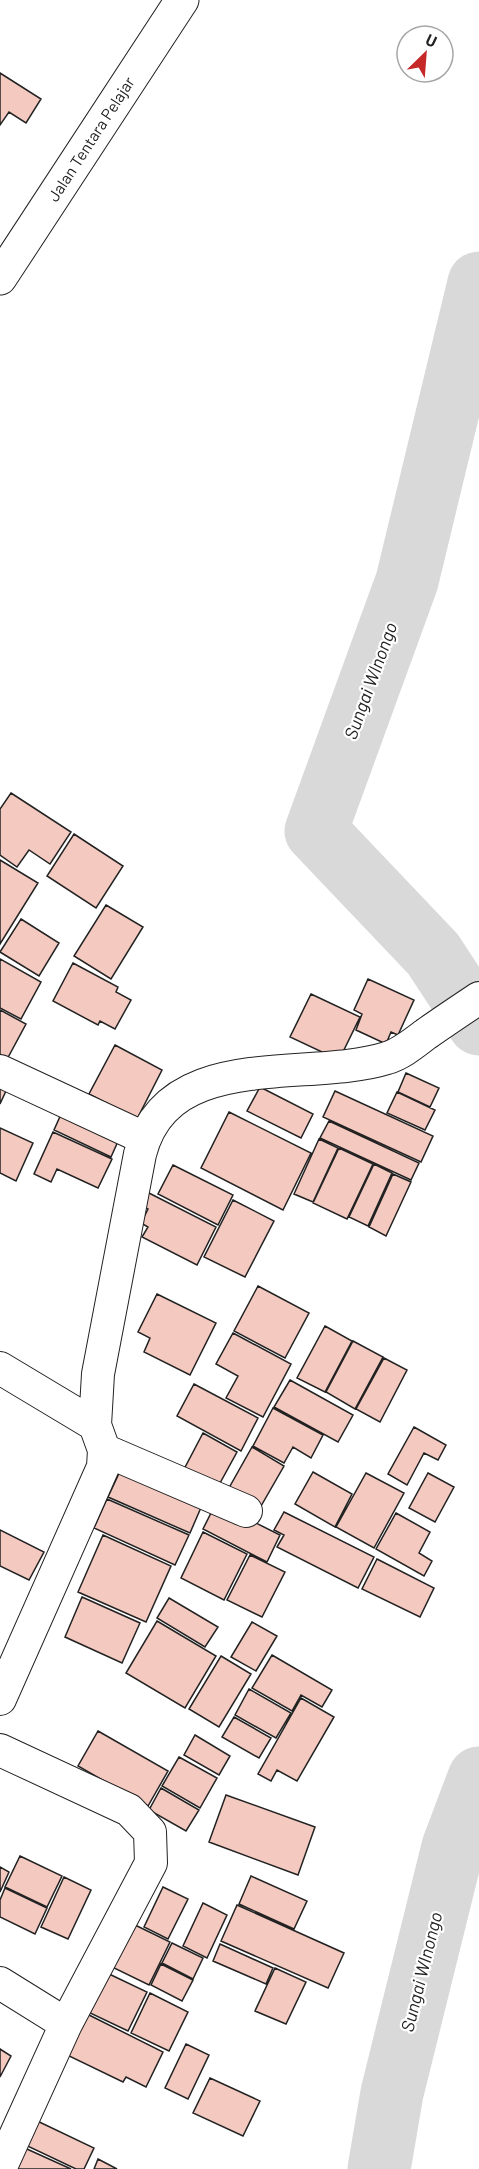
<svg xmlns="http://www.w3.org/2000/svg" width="479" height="2169" viewBox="0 0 479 2169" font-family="Barlow,sans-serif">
<rect width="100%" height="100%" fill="#fff"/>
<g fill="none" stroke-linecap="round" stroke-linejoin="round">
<path stroke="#d9d9d9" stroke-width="63" d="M479 283 407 581 316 831 433 954 479 1024
M379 2169 392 2093 453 1847 479 1778"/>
</g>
<path fill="#f3c9c0" stroke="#222" stroke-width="1.5" d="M0 73 41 99 26 123 9 112 0 125Z
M11 793 71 832 50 864 29 850 17 867 0 855V809Z
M74 834 123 866 96 908 47 876Z
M0 860 38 883 0 944Z
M106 905 143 927 111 979 74 956Z
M21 919 59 943 39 976 0 952Z
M0 959 41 982 21 1019 0 1008Z
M73 963 118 987 116 992 131 1000 115 1029 100 1021 98 1025 53 1001Z
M368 979 414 1000 398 1035 391 1032 386 1044 356 1030 362 1014 354 1010Z
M311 994 360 1017 339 1060 290 1037Z
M0 1010 26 1024 5 1063 0 1060Z
M115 1045 162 1070 137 1119 89 1094Z
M406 1073 439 1088 430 1107 398 1092Z
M0 1075 11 1080 0 1104Z
M260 1087 313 1114 301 1138 247 1111Z
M335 1091 433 1136 421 1162 323 1117Z
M397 1092 435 1110 425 1130 387 1113Z
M62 1112 119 1139 111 1157 54 1130Z
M229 1112 311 1153 283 1210 201 1168Z
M329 1121 419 1163 411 1180 320 1138Z
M0 1128 33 1143 16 1181 0 1173Z
M53 1132 112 1159 98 1188 57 1169 51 1182 34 1174Z
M319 1139 338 1148 313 1202 294 1194Z
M339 1148 373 1164 347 1219 313 1203Z
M374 1164 392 1173 368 1226 349 1217Z
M173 1165 233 1195 218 1225 158 1194Z
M393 1174 411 1182 386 1236 369 1227Z
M145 1191 216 1227 197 1265 142 1237 148 1227 141 1223 148 1209 138 1204Z
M233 1200 274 1221 245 1277 204 1257Z
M258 1286 309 1313 285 1358 234 1331Z
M157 1294 216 1323 190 1375 144 1352 150 1338 138 1332Z
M325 1326 352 1341 325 1392 297 1378Z
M233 1333 291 1364 263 1417 226 1398 238 1376 216 1364Z
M353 1341 383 1357 355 1409 326 1392Z
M384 1358 407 1370 380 1422 356 1409Z
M290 1380 353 1415 338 1442 274 1407Z
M194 1384 258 1418 241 1451 177 1416Z
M273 1408 323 1435 311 1458 293 1447 284 1463 253 1446Z
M414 1427 446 1445 438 1460 424 1453 407 1485 388 1474Z
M203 1433 237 1452 214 1494 181 1475Z
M252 1447 284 1466 257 1513 225 1495Z
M122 1467 203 1503 190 1533 108 1497Z
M313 1472 352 1494 335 1527 295 1504Z
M366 1473 404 1493 374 1548 336 1527Z
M428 1473 454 1487 435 1522 409 1508Z
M107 1499 189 1535 175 1565 94 1528Z
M216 1503 280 1535 267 1562 203 1529Z
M284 1512 374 1557 358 1588 277 1547 284 1535 274 1530Z
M396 1513 430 1532 419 1553 432 1561 424 1576 376 1549Z
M0 1530 44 1552 29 1580 0 1566Z
M203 1532 247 1554 224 1600 181 1578Z
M103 1535 171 1566 146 1622 78 1592Z
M250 1555 285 1572 262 1617 227 1600Z
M377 1559 434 1588 420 1617 362 1589Z
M82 1597 140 1623 122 1663 65 1637Z
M169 1598 218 1627 205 1647 157 1618Z
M157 1621 216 1656 185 1708 126 1673Z
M252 1622 277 1636 256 1671 231 1657Z
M272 1655 332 1690 322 1707 301 1695 292 1711 252 1688Z
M221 1656 251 1674 219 1727 189 1709Z
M249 1689 291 1713 276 1738 235 1715Z
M301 1698 334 1717 297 1781 277 1770 271 1781 258 1774Z
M234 1717 271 1738 259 1758 222 1737Z
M98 1731 168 1771 148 1806 78 1766Z
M195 1735 230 1756 219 1775 184 1755Z
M179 1757 217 1778 200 1808 162 1786Z
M161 1788 199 1810 186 1831 149 1810Z
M226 1795 315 1827 298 1875 209 1842Z
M20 1856 62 1876 47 1907 5 1887Z
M0 1867 9 1872 0 1892Z
M251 1876 307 1901 294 1929 239 1904Z
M64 1877 91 1890 68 1939 41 1927Z
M163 1887 188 1899 168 1939 144 1927Z
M5 1888 47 1908 35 1934 0 1917V1900Z
M203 1903 227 1915 207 1958 183 1946Z
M237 1905 344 1953 328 1988 221 1941Z
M133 1924 170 1942 149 1985 112 1967Z
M172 1943 203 1958 193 1979 162 1963Z
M220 1944 273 1968 266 1984 213 1961Z
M161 1964 193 1980 182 2001 151 1985Z
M275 1968 306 1982 286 2024 255 2011Z
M107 1973 147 1992 128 2031 88 2012Z
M150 1993 188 2012 169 2051 131 2033Z
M87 2014 163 2052 146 2087 126 2077 123 2082 67 2055Z
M186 2044 209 2055 188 2099 165 2088Z
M0 2049 11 2056 0 2077Z
M210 2078 260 2101 243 2136 193 2113Z
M31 2118 94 2148 84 2169H76L19 2142Z
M18 2145 71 2169H7Z
M98 2159 117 2169H94Z"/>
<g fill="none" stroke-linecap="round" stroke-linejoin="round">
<defs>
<path id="street" d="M0 1071 144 1138
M0 1368 95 1425
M104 1450 246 1511
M0 1699 103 1467 104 1450 95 1425 98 1374 140 1154C167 1046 308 1083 387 1058 401 1054 414 1043 426 1034 443 1022 461 1010 479 998
M0 1750 129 1810 150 1832 151 1863 66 2024
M0 1983 66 2024 0 2169"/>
<path id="primary" d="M0 278 182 0"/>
</defs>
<use href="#street" stroke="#222" stroke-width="34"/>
<use href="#primary" stroke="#222" stroke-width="35"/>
<use href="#street" stroke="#fff" stroke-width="32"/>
<use href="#primary" stroke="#fff" stroke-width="33"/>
</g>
<g text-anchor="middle" stroke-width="4.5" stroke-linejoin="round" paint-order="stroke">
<g font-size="16" fill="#222" stroke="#fff">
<text transform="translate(91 139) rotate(-57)" y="6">Jalan Tentara Pelajar</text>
</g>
<g font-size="18" font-style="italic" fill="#222" stroke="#fff">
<text transform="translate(371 681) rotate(-70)" y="6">Sungai WInongo</text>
<text transform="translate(422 1972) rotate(-76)" y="6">Sungai WInongo</text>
</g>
</g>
<g transform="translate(425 54) rotate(25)"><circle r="28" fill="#ffffff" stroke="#a7a7a7" stroke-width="1.5"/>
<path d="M0-4.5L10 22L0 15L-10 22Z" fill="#c62828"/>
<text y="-9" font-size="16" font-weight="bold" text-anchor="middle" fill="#222222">U</text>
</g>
</svg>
